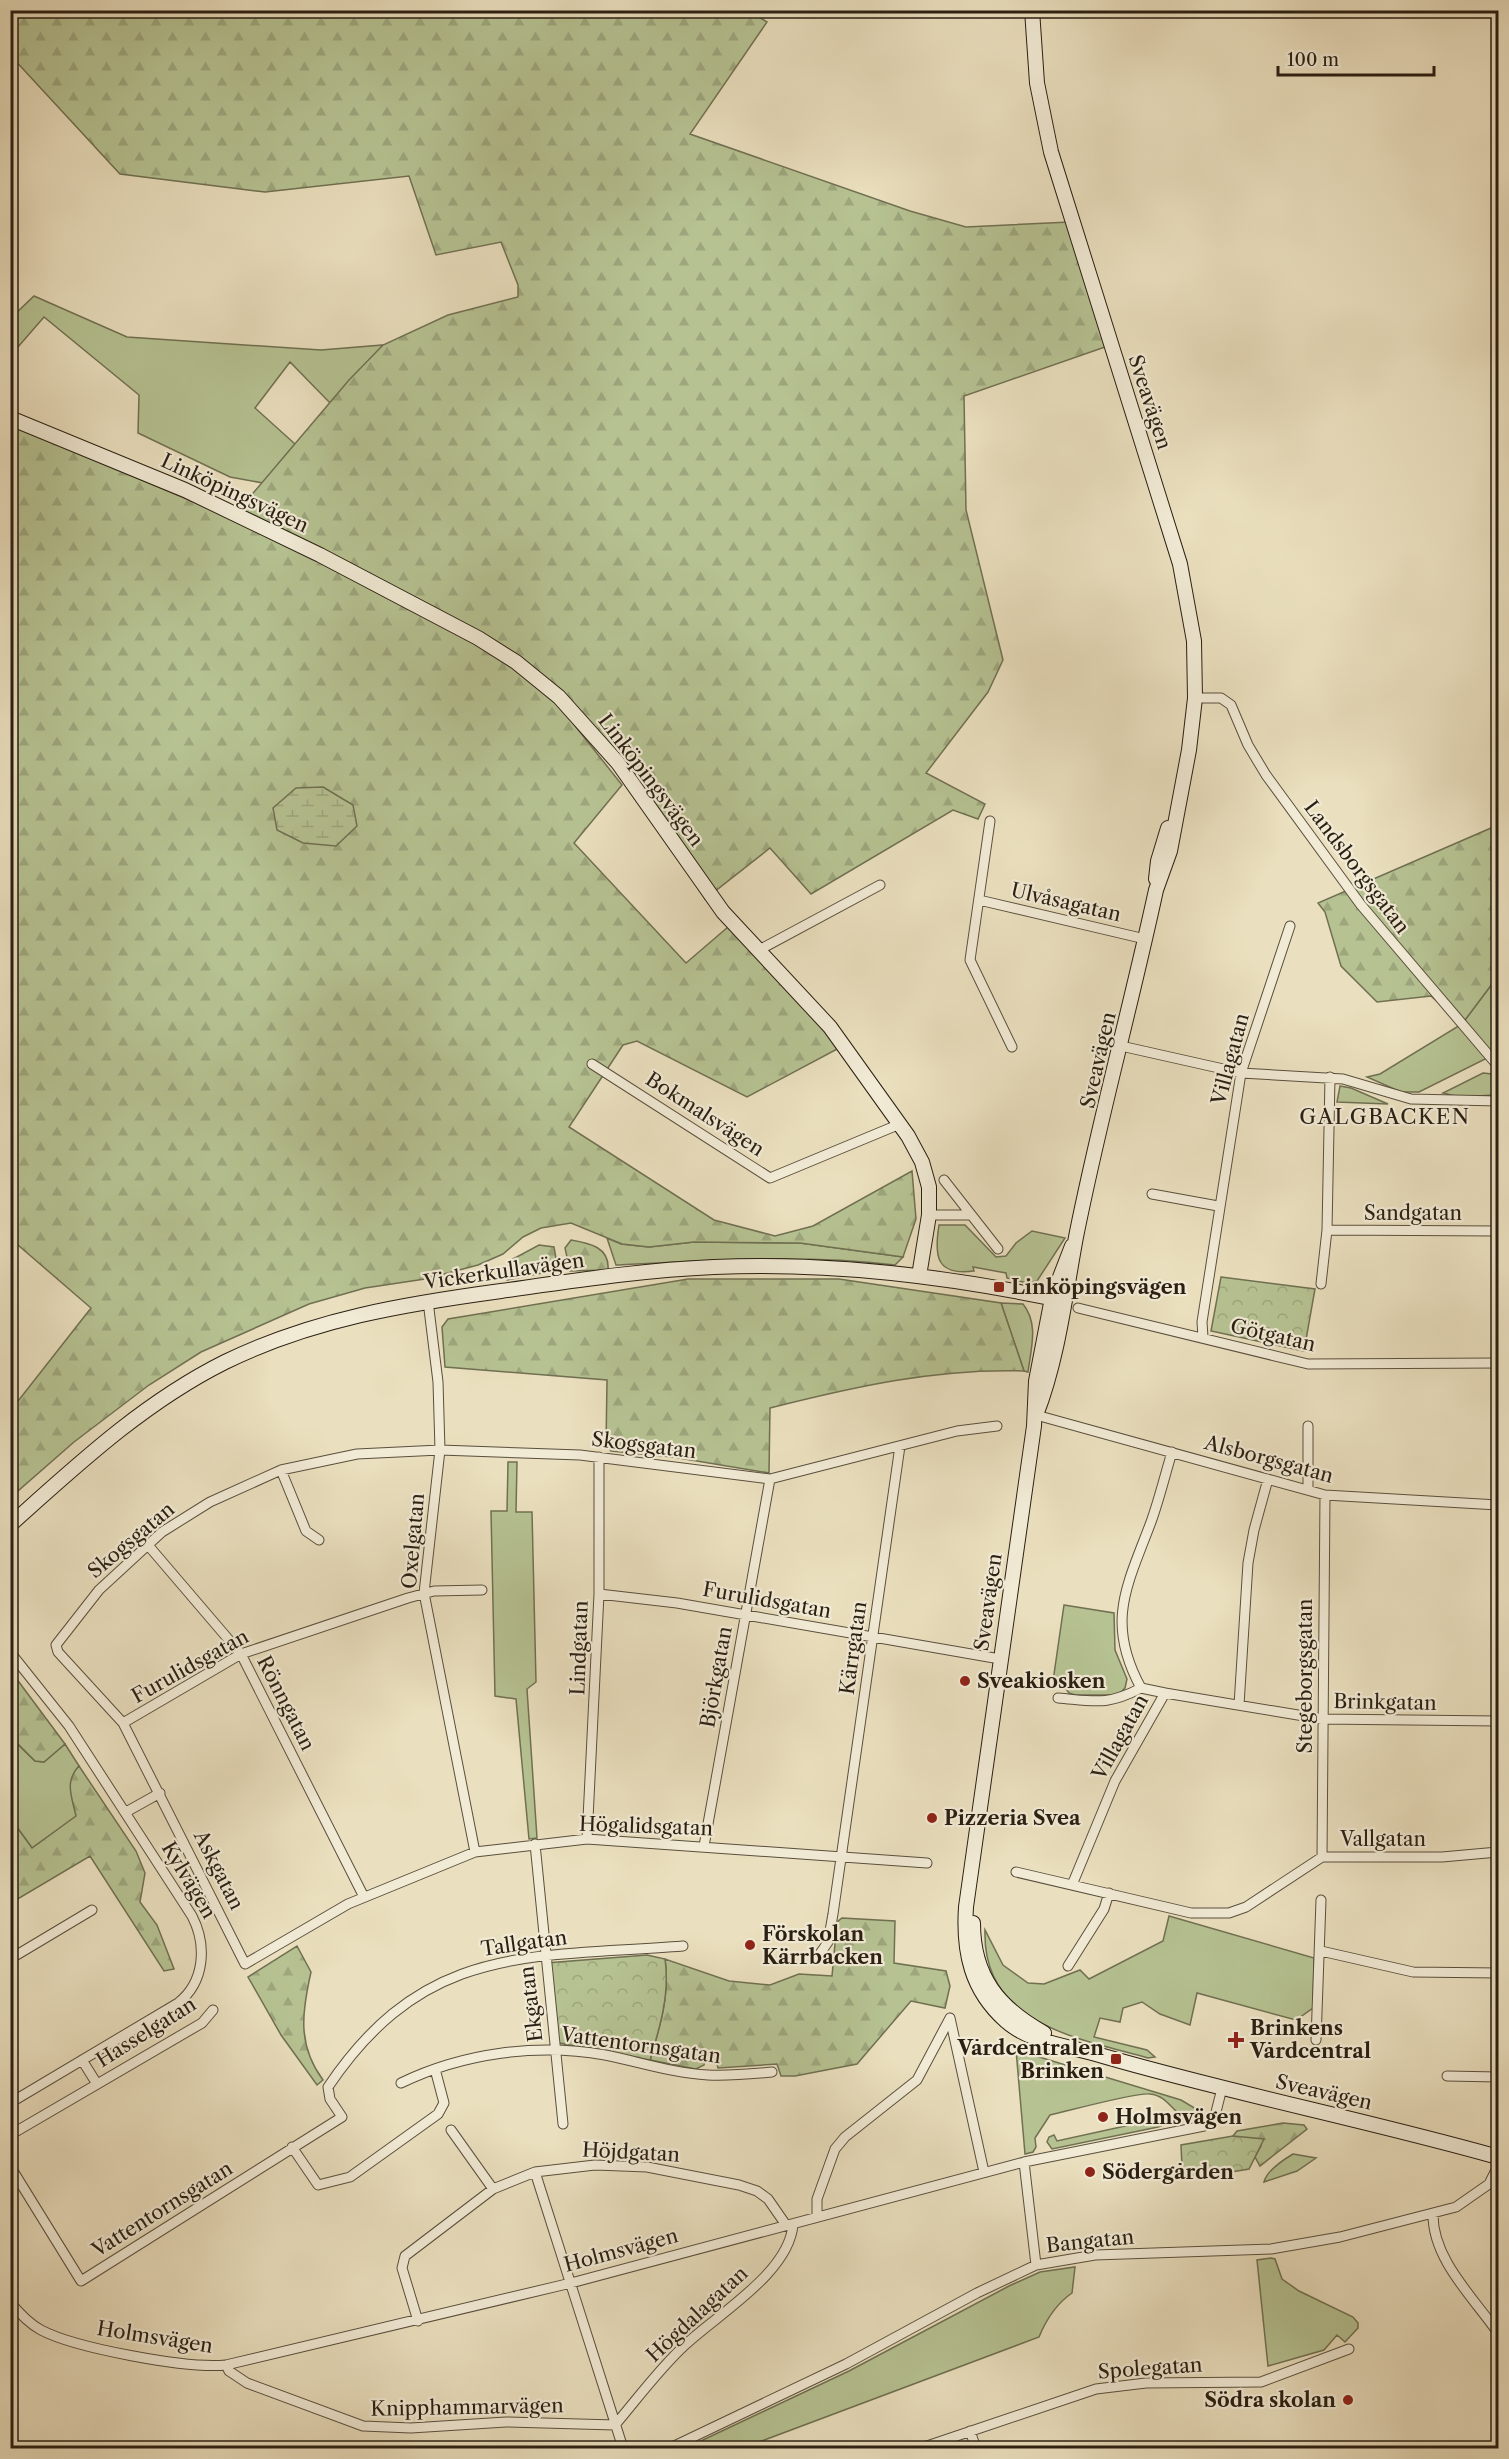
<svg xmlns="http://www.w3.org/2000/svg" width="1509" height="2459" viewBox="0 0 1509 2459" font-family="'Libre Caslon Text',serif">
<defs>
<pattern id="forest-firs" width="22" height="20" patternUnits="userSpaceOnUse" patternTransform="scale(1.5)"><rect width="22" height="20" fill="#b6c292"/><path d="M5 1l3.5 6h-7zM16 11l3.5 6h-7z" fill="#9da67d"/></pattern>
<pattern id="wetland-marsh" width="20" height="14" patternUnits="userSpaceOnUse" patternTransform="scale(1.5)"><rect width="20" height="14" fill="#b6c292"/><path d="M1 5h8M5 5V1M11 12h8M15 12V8" fill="none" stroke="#9da67d"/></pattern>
<pattern id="park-crowns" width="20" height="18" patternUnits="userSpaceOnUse" patternTransform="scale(1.5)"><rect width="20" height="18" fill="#b6c292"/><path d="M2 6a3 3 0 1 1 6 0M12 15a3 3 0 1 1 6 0" fill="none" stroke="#9da67d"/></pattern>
</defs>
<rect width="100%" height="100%" fill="#eadfbe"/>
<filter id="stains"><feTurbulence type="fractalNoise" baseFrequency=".00333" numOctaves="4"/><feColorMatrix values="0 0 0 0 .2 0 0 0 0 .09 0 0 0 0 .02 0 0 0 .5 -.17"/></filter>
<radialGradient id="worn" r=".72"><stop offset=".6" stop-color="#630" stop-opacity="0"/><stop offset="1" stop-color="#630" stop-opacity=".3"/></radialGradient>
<path fill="#b6c292" stroke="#707052" stroke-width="1.5" d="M34 296 127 337 321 350 383 345 330 403 290 362 255 408 295 444 263 483 230 477 138 433 139 395 44 317 11 355V318Z
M1498 976V1060L1487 1058 1419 1092H1401L1367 1077 1380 1074 1462 1024Z
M1483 1073 1492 1074 1498 1080V1092L1494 1095 1459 1097 1443 1093Z
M1340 1086 1351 1088 1388 1104 1337 1102Z
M939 1225H965L996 1257 1006 1256 1016 1243 1032 1231 1065 1238 1037 1281 1027 1283 1007 1278 1006 1273 973 1267 974 1271C936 1276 934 1256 939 1225Z
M607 1238 621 1244 649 1247 694 1242 800 1243 903 1257 895 1265C803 1254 709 1260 616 1265Z
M1001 1303 1023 1304C1039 1324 1031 1348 1028 1372L1024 1371Z
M508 1462H517L516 1512H532L536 1682 527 1689 537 1838 529 1839 516 1699 495 1696 491 1511H507Z
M1064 1605 1114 1613 1115 1650 1127 1679 1125 1688 1118 1695H1075L1069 1693 1061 1682 1053 1681Z
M10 1737 35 1761 44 1762 65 1744 79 1766C65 1782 72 1797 77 1816L32 1848 11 1819Z
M1169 1916 1314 1958 1313 2008 1296 2020 1197 1993 1190 2025 1160 2014 1142 2002 1123 2008 1120 2022 1100 2018 1094 2037 1147 2050 1155 2057 1148 2058C1077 2038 982 2024 985 1930L1003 1965 1028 1983 1044 1984 1080 1970 1089 1979 1163 1941Z
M1016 2050 1181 2100 1203 2113 1187 2119C1172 2113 1169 2096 1150 2094 1137 2092 1068 2111 1050 2115L1035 2138 1036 2147 1033 2152 1025 2154Z
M1159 2113H1164L1166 2124 1158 2127 1052 2149 1047 2142 1049 2137 1054 2135 1057 2141 1157 2119Z
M1293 2154 1316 2158 1297 2171 1264 2182C1267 2170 1283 2160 1293 2154Z
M1271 2258 1275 2259 1282 2279 1299 2291 1353 2317 1358 2323V2328L1345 2342 1337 2335 1324 2350 1268 2366 1257 2260Z
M1075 2267 1072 2293C1056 2304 1046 2320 1039 2337L743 2448H686L849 2371 1009 2286 1040 2272Z"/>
<path fill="url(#forest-firs)" stroke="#707052" stroke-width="1.5" d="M11 11H749L767 22 690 134 910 211 966 227 1070 222 1105 347 964 396 966 510 1003 660 988 692 926 773 985 804 978 819 953 810 811 894 770 848 705 899 637 777 572 722 622 785 574 843 686 963 728 927 841 1047 747 1097 637 1041 623 1045 569 1127 714 1220 775 1236 813 1226 912 1171 916 1219 903 1257 800 1243 694 1242 649 1247 622 1244 571 1223 541 1228 523 1237 503 1254 478 1265 425 1279 365 1288 309 1304 201 1352 149 1385 74 1442 11 1497V1410L91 1308 11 1239V425L232 518 349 380 383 345 448 315 518 297V285L501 242 436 255 409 176 265 192 120 174 11 56Z
M1498 825V976L1462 1024 1431 996 1377 1002 1341 966 1325 912 1318 903Z
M571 1240C589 1243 610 1247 608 1270L570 1271 565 1248Z
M539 1245 554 1247 558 1270 507 1280 503 1277 511 1260Z
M688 1279H839L1001 1303 1024 1371C937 1368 853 1387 770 1408L769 1473 673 1457 611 1451 606 1445 607 1380 445 1367 442 1327 448 1319Z
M10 1670 65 1744 44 1762 35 1761 11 1737Z
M79 1766 136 1851 145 1873 140 1902 157 1925 174 1969 164 1971 90 1856 11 1903V1819L32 1848 76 1816C72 1797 64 1782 79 1766Z
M842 1918 895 1921 894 1963 946 1971 950 1986 945 2008 911 2001 857 2064 795 2076H781L777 2064 718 2068 715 2056 707 2055 704 2065 696 2069 650 2060C660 2027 670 1994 665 1959L729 1981 770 1985 799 1974 832 1976 837 1922Z
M297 1946 311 1972C302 2012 297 2045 323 2080L317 2085 281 2035 248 1977Z
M1283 2123 1304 2125 1307 2129 1260 2166 1255 2157 1261 2146 1233 2136 1237 2131Z"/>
<path fill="url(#wetland-marsh)" stroke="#707052" stroke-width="1.5" d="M323 787 353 805 357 826 336 846 303 843 277 830 273 808 296 788Z"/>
<path fill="url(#park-crowns)" stroke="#707052" stroke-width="1.5" d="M1221 1277 1315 1289 1304 1351 1211 1331Z
M647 1955 665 1959C670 1994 660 2027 650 2060L559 2043 546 1963Z
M1233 2136 1264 2139 1249 2169 1189 2179 1182 2166 1181 2145Z"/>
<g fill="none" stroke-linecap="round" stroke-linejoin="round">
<defs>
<path id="street" d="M1195 698H1221L1231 705 1248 745 1266 775 1361 905 1498 1066
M990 821 970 960 1012 1047
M979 900 1145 939
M759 950 880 885
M1121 1046 1241 1073 1343 1079 1411 1099 1498 1101
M592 1064 770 1178 900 1124
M944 1180 998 1249
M1152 1194 1218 1206
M929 1215H971
M1327 1230 1498 1231
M1321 1284 1327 1230 1330 1077
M428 1301 438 1382 440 1450 424 1593 475 1852
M1078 1308 1308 1364 1498 1363
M1203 1337 1202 1322 1241 1073 1290 926
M1036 1415 1325 1495 1498 1505
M281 1470 306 1531 319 1540
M1308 1490V1426
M147 1544 241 1654 364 1897
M599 1594 677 1603 1000 1659
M10 1652 69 1726 192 1916C207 1945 205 1982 178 2003L10 2103
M1165 1693 1322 1719 1498 1721
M1058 1698C1094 1701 1107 1706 1141 1688
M1239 1705 1248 1563 1254 1530 1268 1479
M123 1723 241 1654 408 1598 434 1591 482 1590
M126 1812 160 1793
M587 1839 599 1594V1457
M535 1844 563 2124
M704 1846 770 1479
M1322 1857 1325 1495
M927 1863 587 1839 475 1852 348 1904 245 1964 123 1723 58 1652 56 1645 99 1590 162 1532 210 1502 281 1470 357 1454 440 1450 580 1455 770 1479 957 1431 997 1426
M1016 1872 1191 1913H1229L1246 1907 1322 1857H1442L1498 1852
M1072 1885 1115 1781 1165 1693 1141 1688C1105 1622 1127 1586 1151 1522 1159 1500 1165 1475 1172 1452
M1321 1951 1413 1972 1498 1973
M817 1958 828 1942 833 1914 900 1446
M10 1959 92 1910
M1068 1966 1104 1909 1109 1893
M950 2018 984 2172
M1316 2040 1321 1900
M82 2060 97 2084
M1447 2076 1498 2077
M401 2083C463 2053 537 2043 605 2055 640 2062 673 2073 708 2075 730 2076 751 2074 772 2072
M451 2130 493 2189
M10 2135 202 2023 213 2010
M292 2147 318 2185 350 2177 438 2114 444 2103 435 2069
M1024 2162 1036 2265
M10 2166 81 2281 342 2117 330 2099 328 2087C425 1943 529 1958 683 1946
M535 2172 623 2448
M1433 2215C1433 2260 1474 2298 1498 2333
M817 2217V2199L835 2149 845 2137 917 2080 950 2018
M10 2302C19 2313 28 2323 41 2330 75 2348 187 2369 226 2365L571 2283 1024 2162 1204 2126 1215 2116 1222 2088
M418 2321 402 2268 405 2256 493 2189 535 2172 595 2165 647 2167 739 2185 757 2191 768 2199 786 2225
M226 2365 229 2371 247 2383 363 2426 411 2428 506 2422 615 2425
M615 2425C638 2398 659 2369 685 2345 718 2314 790 2272 793 2224
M970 2431 976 2448
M670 2448 846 2364 977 2293 1036 2265 1095 2255 1271 2249 1340 2237 1456 2207 1489 2184 1498 2166
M921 2448 1096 2389 1146 2383 1261 2382 1349 2349"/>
<path id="secondary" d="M1032 10 1037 83 1051 152 1180 564 1194 641 1195 698 1189 750 1170 851 1156 890C1131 1006 1099 1121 1076 1237 1065 1296 1058 1359 1036 1415
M10 418 185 490 320 555 478 638 516 662 559 697 618 763 723 912 830 1027 908 1136 922 1162 929 1187V1215L919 1276
M1156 879 1158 861 1168 828
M1072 1246 1052 1298 1036 1381 1034 1426 966 1907C963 1952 971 1990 1006 2021 1032 2044 1071 2046 1103 2056 1234 2094 1367 2120 1498 2157
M10 1525C77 1465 143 1403 225 1362 313 1319 405 1304 501 1291 572 1281 642 1270 714 1267 831 1262 946 1276 1060 1300
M973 1923C973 1977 999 2008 1044 2033"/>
</defs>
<use href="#street" stroke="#5a4f3d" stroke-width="11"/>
<use href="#secondary" stroke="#2a1f12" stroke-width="16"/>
<use href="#street" stroke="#f1ead5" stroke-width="9"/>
<use href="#secondary" stroke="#f1ead5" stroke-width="14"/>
</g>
<g fill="#8f2418" stroke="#f1ead5" stroke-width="2">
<rect x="993" y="1281" width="12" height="12" rx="3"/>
<circle cx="965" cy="1681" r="6"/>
<circle cx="932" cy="1818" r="6"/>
<circle cx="750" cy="1945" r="6"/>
<path d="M1233 2031h6v6h6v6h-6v6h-6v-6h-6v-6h6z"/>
<rect x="1110" y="2053" width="12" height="12" rx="3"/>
<circle cx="1103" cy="2117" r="6"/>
<circle cx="1090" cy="2172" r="6"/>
<circle cx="1348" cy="2400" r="6"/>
</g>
<g text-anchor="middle" stroke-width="4.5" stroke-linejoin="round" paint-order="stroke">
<g font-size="20" fill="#2a1f12" stroke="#f1ead5">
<text transform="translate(1150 402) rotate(72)" y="7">Sveavägen</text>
<text transform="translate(235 493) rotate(25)" y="7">Linköpingsvägen</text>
<text transform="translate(651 780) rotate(53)" y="7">Linköpingsvägen</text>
<text transform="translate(1357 867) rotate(53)" y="7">Landsborgsgatan</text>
<text transform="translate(1066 902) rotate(13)" y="7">Ulvåsagatan</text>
<text transform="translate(1230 1059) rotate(-75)" y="7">Villagatan</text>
<text transform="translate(1098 1060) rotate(-77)" y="7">Sveavägen</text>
<text transform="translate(705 1114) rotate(33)" y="7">Bokmalsvägen</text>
<text x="1413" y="1220">Sandgatan</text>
<text transform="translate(504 1271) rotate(-8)" y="7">Vickerkullavägen</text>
<text transform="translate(1273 1335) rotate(13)" y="7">Götgatan</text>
<text transform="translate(644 1445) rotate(7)" y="7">Skogsgatan</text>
<text transform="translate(1269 1459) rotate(15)" y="7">Alsborgsgatan</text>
<text transform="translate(131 1540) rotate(-40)" y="7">Skogsgatan</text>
<text transform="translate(413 1541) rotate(-85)" y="7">Oxelgatan</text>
<text transform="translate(767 1600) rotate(10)" y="7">Furulidsgatan</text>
<text transform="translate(988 1602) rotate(-82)" y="7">Sveavägen</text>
<text transform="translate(579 1648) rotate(-88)" y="7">Lindgatan</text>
<text transform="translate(853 1648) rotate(-82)" y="7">Kärrgatan</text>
<text transform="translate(190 1666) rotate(-29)" y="7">Furulidsgatan</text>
<text transform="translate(1305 1676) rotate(-90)" y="7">Stegeborgsgatan</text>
<text transform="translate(716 1677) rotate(-80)" y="7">Björkgatan</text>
<text transform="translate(1385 1702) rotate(1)" y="7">Brinkgatan</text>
<text transform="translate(286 1703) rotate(63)" y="7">Rönngatan</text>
<text transform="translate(1120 1737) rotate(-61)" y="7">Villagatan</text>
<text transform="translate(646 1826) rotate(2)" y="7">Högalidsgatan</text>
<text x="1383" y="1846">Vallgatan</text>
<text transform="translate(219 1870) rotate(63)" y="7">Askgatan</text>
<text transform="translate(189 1880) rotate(59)" y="7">Kylvägen</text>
<text transform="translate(524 1943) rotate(-8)" y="7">Tallgatan</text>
<text transform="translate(531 2004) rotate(-97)" y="7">Ekgatan</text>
<text transform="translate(146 2032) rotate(-32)" y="7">Hasselgatan</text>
<text transform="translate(641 2045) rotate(8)" y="7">Vattentornsgatan</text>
<text transform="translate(1324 2092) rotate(13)" y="7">Sveavägen</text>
<text transform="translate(631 2152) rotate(3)" y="7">Höjdgatan</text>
<text transform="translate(162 2209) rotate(-32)" y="7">Vattentornsgatan</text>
<text transform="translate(1090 2241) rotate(-6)" y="7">Bangatan</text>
<text transform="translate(621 2250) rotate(-15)" y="7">Holmsvägen</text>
<text transform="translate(697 2314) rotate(-43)" y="7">Högdalagatan</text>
<text transform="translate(155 2337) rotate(9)" y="7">Holmsvägen</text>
<text transform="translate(1150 2368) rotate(-4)" y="7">Spolegatan</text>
<text transform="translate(467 2407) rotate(-1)" y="7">Knipphammarvägen</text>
</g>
<g font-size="20" font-weight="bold" fill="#2a1f12" stroke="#f1ead5" text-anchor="start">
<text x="1011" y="1294">Linköpingsvägen</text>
<text x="977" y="1688">Sveakiosken</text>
<text x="944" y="1825">Pizzeria Svea</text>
<text x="762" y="1941">Förskolan<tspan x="762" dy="23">Kärrbacken</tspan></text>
<text x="1250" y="2035">Brinkens<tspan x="1250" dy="23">Vårdcentral</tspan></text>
<text x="1104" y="2055" text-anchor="end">Vårdcentralen<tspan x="1104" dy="23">Brinken</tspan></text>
<text x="1115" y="2124">Holmsvägen</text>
<text x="1102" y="2179">Södergården</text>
<text x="1336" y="2407" text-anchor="end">Södra skolan</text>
</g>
<g font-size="21" letter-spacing="1.5" fill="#2a1f12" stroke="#f1ead5">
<text x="1385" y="1124">GALGBACKEN</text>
</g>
</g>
<rect width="1509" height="2459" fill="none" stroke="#eadfbe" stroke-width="36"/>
<rect x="12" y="12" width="1485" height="2435" fill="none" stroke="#2a1f12" stroke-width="3"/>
<rect x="18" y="18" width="1473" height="2423" fill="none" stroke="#2a1f12" stroke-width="1.5"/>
<path d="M1278 66v9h156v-9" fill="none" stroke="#2a1f12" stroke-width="3"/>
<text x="1287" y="66" font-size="18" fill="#2a1f12" stroke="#f1ead5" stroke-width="4.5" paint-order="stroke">100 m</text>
<rect width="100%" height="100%" filter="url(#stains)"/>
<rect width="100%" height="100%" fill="url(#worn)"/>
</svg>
